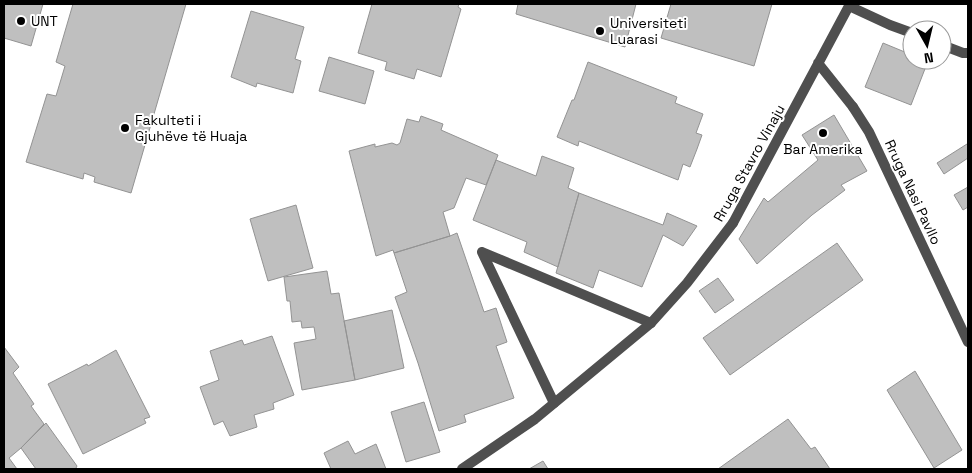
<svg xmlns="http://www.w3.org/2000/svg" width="972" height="473" viewBox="0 0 972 473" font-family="'Space Grotesk',sans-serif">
<rect width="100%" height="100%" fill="#fff"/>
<path fill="#bfbfbf" stroke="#939393" d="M4 4H43L31 46 4 38Z
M73 4H186L131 193 94 182 95 177 84 173 83 179 26 162 47 94 56 96 65 66 56 62Z
M372 4H459L458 7 461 9 441 77 417 69 414 79 385 70 387 62 358 53Z
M518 4H636L625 47 516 14Z
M671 4H772L754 66 661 38Z
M251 11 304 27 295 59 301 61 293 93 257 83 256 87 231 77Z
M883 43 912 55V60H924L928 61 911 105 865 87Z
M329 57 374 71 365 104 319 91Z
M588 62 677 97 675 103 703 114 696 133 702 135 697 149 690 167 683 164 678 180 579 141 578 146 557 137 572 100H574Z
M834 115 867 171 841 185 845 190 812 215 757 264 739 239 764 198 768 202 818 160 802 135Z
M421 116 443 124 441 130 498 155 486 185 466 178 454 208 443 212 450 236 394 253 393 250 376 256 349 151 375 144V147L392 143 397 145 400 143 407 119 419 122Z
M967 144 968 146V158L944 174 937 163Z
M542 156 574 168 568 188 579 193 558 267 524 252 527 242 473 220 496 160 536 176Z
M968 187V207L963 210 954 195Z
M579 193 663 225 667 213 697 226 683 246 663 235 642 287 599 270 593 288 556 273Z
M296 205 313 268 268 281 250 219Z
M457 233 484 312 496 308 507 342 496 346 514 398 464 415 466 422 439 431 418 363 395 297 407 292 394 253 450 236Z
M837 243 863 280 730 375 703 338Z
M327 271 331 294 339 293 355 380 302 390 294 343 316 339 314 327 302 328 301 321 292 322 290 301H287L284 277Z
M718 278 734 300 715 313 699 291Z
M392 310 404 368 355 380 344 321Z
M272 336 294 395 273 403 274 409 254 415 257 427 230 436 223 421 214 425 200 387 219 380 210 351 242 340 244 345Z
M4 347 19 367 13 373 34 404 31 406 44 424 21 448 9 458 17 469H4Z
M116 350 150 417 144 419 146 423 83 454 48 384 87 364 88 366Z
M915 371 962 450 934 468 887 390Z
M424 402 440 452 406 462 391 412Z
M788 419 811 449 815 447 830 469H718Z
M46 423 77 466 76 468 77 469H36L21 448Z
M348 441 355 454 376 444 386 469H331L324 453Z
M543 461 548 469H529Z"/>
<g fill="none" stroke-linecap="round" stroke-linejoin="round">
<path stroke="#4f4f4f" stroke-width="10" d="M849 6 890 25 912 33
M942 45 963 53H968
M818 63 853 107
M733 223 850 4
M482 252 651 323
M482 252 554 403"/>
<path stroke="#4f4f4f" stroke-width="10" d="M853 107 869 132 968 342"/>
<path stroke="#4f4f4f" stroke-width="10" d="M462 469 535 419 651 323 687 283 733 223"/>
</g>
<g fill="#000" stroke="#fff" stroke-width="2">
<circle cx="21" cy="21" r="5"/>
<circle cx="600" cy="31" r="5"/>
<circle cx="125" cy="128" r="5"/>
<circle cx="823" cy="133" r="5"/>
</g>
<g text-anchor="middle" stroke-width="4" stroke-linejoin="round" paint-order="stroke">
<g font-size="14" fill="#000" stroke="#fff" text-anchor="start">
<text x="31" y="26">UNT</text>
<text x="610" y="28">Universiteti<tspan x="610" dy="16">Luarasi</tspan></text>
<text x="135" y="125">Fakulteti i<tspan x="135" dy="16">Gjuhëve të Huaja</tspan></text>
<text x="823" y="154" text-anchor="middle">Bar Amerika</text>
</g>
<g font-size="14" fill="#000" stroke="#fff">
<text transform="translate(749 163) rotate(-61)" y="5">Rruga Stavro Vinaju</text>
<text transform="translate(913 192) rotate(65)" y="5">Rruga Nasi Pavllo</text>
</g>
</g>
<rect width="972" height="473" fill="none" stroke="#000000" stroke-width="10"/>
<g transform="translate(927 45) rotate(172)"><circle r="24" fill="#ffffff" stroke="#999999"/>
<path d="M0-4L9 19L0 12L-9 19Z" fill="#000000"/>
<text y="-8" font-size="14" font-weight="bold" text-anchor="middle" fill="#000000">N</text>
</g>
</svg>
